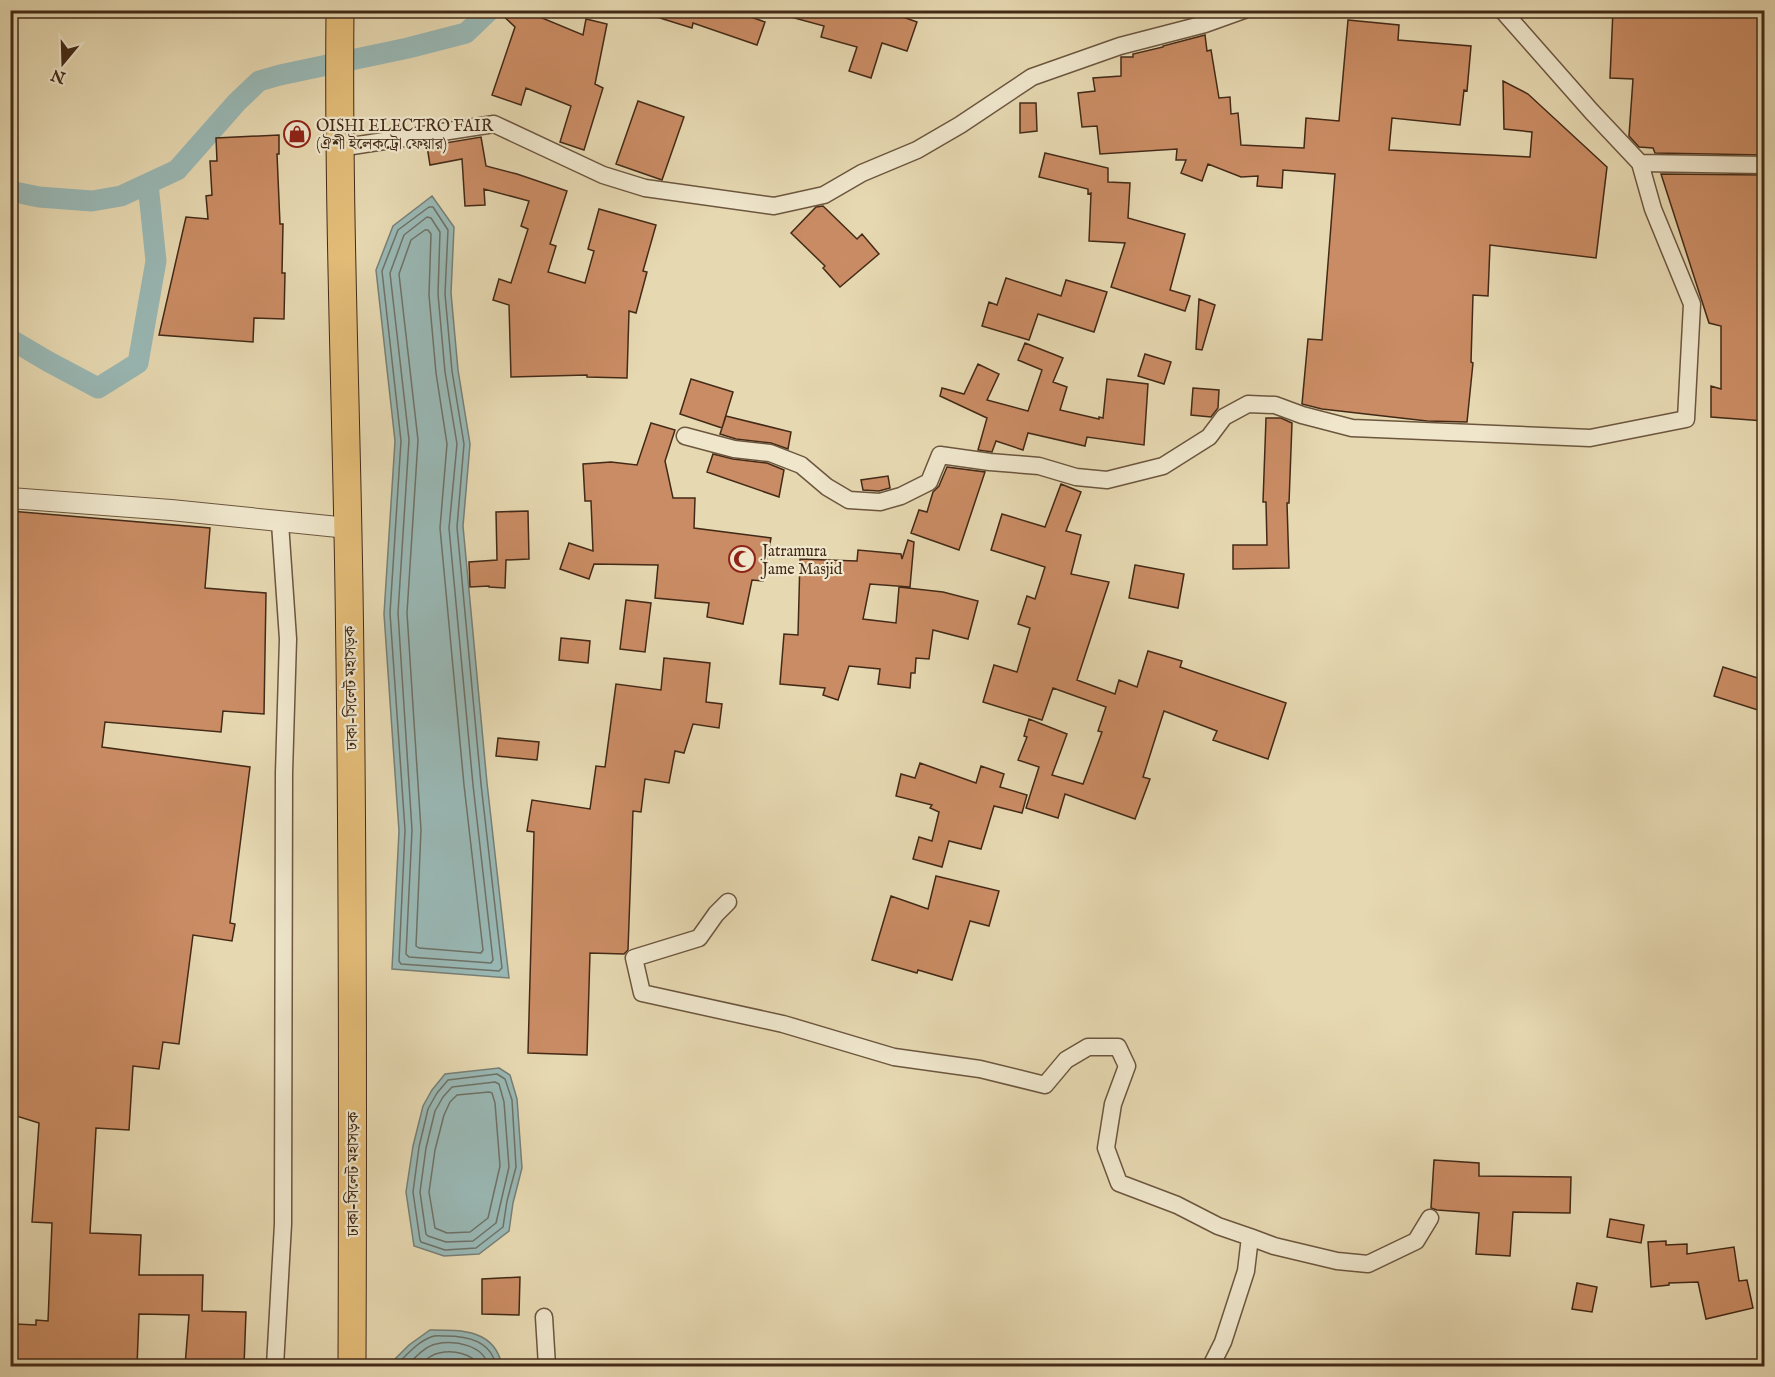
<svg xmlns="http://www.w3.org/2000/svg" width="1775" height="1377" viewBox="0 0 1775 1377" font-family="'IM FELL English','Noto Serif Bengali',serif">
<rect width="100%" height="100%" fill="#e6d8b1"/>
<filter id="stains"><feTurbulence type="fractalNoise" baseFrequency=".00333" numOctaves="4"/><feColorMatrix values="0 0 0 0 .2 0 0 0 0 .09 0 0 0 0 .02 0 0 0 .5 -.17"/></filter>
<radialGradient id="worn" r=".72"><stop offset=".6" stop-color="#630" stop-opacity="0"/><stop offset="1" stop-color="#630" stop-opacity=".3"/></radialGradient>
<path fill="#99b8b5" stroke="#777f76" stroke-width="1.5" d="M432 196 454 227 451 293 458 370 470 444 463 526 487 783 509 978 392 969 399 831 384 614 395 441 376 270 393 226Z
M499 1068 510 1075 517 1099 522 1168 513 1203 509 1231 479 1254 444 1256 414 1246 406 1192 413 1146 423 1106 432 1090 445 1074Z
M430 1330C461 1330 495 1329 502 1366H388L409 1345Z"/>
<g fill="none" stroke-linecap="round" stroke-linejoin="round">
<path stroke="#6e7166" stroke-width="1.5" d="M429 207H433L448 230 445 294 452 371 464 444 457 527 481 784 502 968 499 971 401 964 399 961 405 830 390 613 401 441 382 271 398 230Z
M427 217 431 218 440 232 438 294 445 372 457 444 449 528 473 785 493 960 491 963 409 957 406 954 412 830 398 613 409 440 390 273 404 235Z
M425 230H428L431 234 429 295 436 373 447 444 440 528 464 785 483 950 481 953 419 948 416 946 421 830 407 613 418 440 399 274 411 240Z
M497 1074 505 1079 512 1100 516 1167 507 1201 503 1227 476 1248 445 1250 421 1242 420 1240 413 1192 419 1147 428 1109 437 1093 448 1080Z
M495 1082 499 1084 504 1102 509 1167 496 1223 473 1241 446 1242 428 1236 426 1234 420 1192 426 1148 435 1111 443 1097 452 1087Z
M489 1092 492 1093 495 1103 500 1166 488 1218 470 1232 447 1233 435 1228 429 1192 435 1150 444 1115 450 1102 457 1095Z
M395 1366C406 1356 417 1342 431 1337 435 1335 441 1336 445 1336 468 1336 491 1341 496 1366
M406 1366C414 1359 425 1346 436 1344 455 1340 484 1345 488 1366
M419 1366C424 1361 432 1354 439 1353 453 1350 472 1353 479 1366"/>
<path stroke="#99b8b5" stroke-width="21" d="M10 191 39 197 92 201 121 196 177 170 237 102 259 81 280 75 408 48 466 33 490 10
M10 339 49 362 98 388 138 363 156 261 148 184"/>
</g>
<path fill="#ca8c64" stroke="#432a17" stroke-width="1.5" d="M497 10H523L583 35 586 19 607 24 595 84 603 88 584 150 560 142 571 106 526 88 521 105 492 95 515 27Z
M648 10H731L765 22 757 45 693 23 692 28 647 14Z
M788 10H861L884 17 886 11 917 22 907 51 882 43 871 78 849 71 857 47 821 37 824 26 787 16Z
M1613 10H1764V155L1655 153 1653 148 1639 147 1629 136 1633 79 1610 78Z
M1348 20 1399 25 1398 40 1471 46 1467 91 1464 90 1460 125 1392 118 1389 150 1530 157 1532 132 1504 129 1503 81 1528 94 1607 167 1596 258 1490 245 1488 296 1473 295 1471 362 1473 363 1467 422 1427 421 1322 409 1302 404 1308 339 1322 340 1335 174 1283 170 1282 188 1257 186 1258 176 1241 177 1208 164 1202 181 1181 173 1186 160H1176L1177 149 1100 154 1097 126 1082 127 1078 93 1095 91 1093 78 1121 76V57H1133V54L1163 47V46L1205 35 1207 51 1211 50 1219 98 1230 97 1231 114 1238 113 1241 145 1304 148 1306 118 1339 121Z
M638 101 684 117 662 180 616 164Z
M1020 103H1036L1037 131 1020 133Z
M279 135V154H277L280 224H283L282 273H285L284 319 254 318 253 342 159 335 186 217 208 219 206 196 212 195 210 161H217L216 138Z
M481 137 486 166 517 174 567 191 550 244 556 246 548 272 585 283 594 251 588 249 599 209 656 225 643 271 647 272 636 313 629 311 627 378 587 377V375L511 377 509 305 493 300 499 279 511 283 528 229 521 226 529 201 484 189 485 205 465 206 462 159 430 165 427 146Z
M1045 153 1108 168V182L1130 183 1128 218 1185 234 1170 290 1190 296 1185 311 1111 287 1125 243 1089 241 1091 193 1088 194V189L1039 177Z
M1661 174 1764 175V421L1711 417V386L1721 389V326L1709 323Z
M823 206 857 239 862 234 879 254 840 287 823 268 825 266 791 233 816 207Z
M1006 278 1061 296 1066 280 1107 292 1094 332 1038 314 1029 340 982 326 989 302 997 305Z
M1199 299 1215 305 1202 350 1196 349Z
M1025 343 1063 358 1053 382 1067 387 1060 410 1099 419V417L1103 418 1107 379 1148 384 1144 445 1087 437 1085 446 1028 433 1023 450 996 441 992 452 978 450 987 418 940 396 942 388 964 394 978 364 999 374 987 400 1028 411 1042 370 1018 360Z
M1145 354 1171 362 1164 384 1138 376Z
M691 379 733 392 722 428 680 414Z
M1193 388 1219 390 1218 408 1211 417 1191 415Z
M726 416 791 432 788 449 771 443 736 439 720 434Z
M1266 418H1281L1292 423 1289 503H1287L1289 568 1233 569V545H1267L1266 502H1263Z
M651 423 675 430 665 461 673 498H695L694 528 771 538 763 581 752 580 743 624 707 617 709 603 655 598 658 565 594 564 589 579 560 569 569 543 593 551 591 501H585L583 464 611 462 637 465Z
M713 454 733 459 767 463 784 470 779 497 707 472Z
M947 467 985 472 959 550 911 533 919 510 927 512 933 492 939 486Z
M888 476 890 488 879 491 863 490 861 480Z
M1061 484 1081 492 1066 531 1081 535 1071 574 1109 582 1077 680 1115 694 1119 680 1137 687 1148 651 1182 661 1180 667 1286 703 1268 759 1213 740 1217 731 1164 711 1143 777 1150 779 1135 819 1065 794 1058 818 1026 808 1039 767 1018 760 1027 737 1024 736 1029 719 1067 734 1052 775 1083 784 1102 732 1098 731 1106 707 1053 688 1042 720 983 702 994 665 1017 672 1030 628 1018 624 1027 596 1035 599 1045 567 991 550 1002 514 1045 527Z
M10 511 210 528 205 588 266 593 264 714 223 711 221 732 105 722 102 747 250 767 230 923 235 924 232 941 193 935 179 1044 163 1042 159 1069 133 1066 129 1130 96 1128 90 1233 141 1235 139 1275H203L202 1311 246 1312 244 1366H185L189 1315 139 1314 137 1366H13L16 1324 36 1325V1320L48 1321 52 1223 32 1222 39 1123 10 1114Z
M528 511 529 559 506 560 505 588 489 587V586L470 587 469 562 497 560 496 512Z
M908 540 914 542 910 587 870 584 863 619 896 623 899 587 943 592 978 601 968 639 933 630 929 659 916 658 915 673H911L910 688 878 684 880 669 849 666 838 700 823 695 825 688 780 684 784 634 798 635 800 559 857 561 858 550 901 554 902 559Z
M1135 565 1184 574 1178 608 1129 598Z
M626 600 651 603 645 652 620 649Z
M561 638 590 641 588 663 559 660Z
M664 658 710 663 706 702 722 704 719 728 693 724 684 753 675 751 669 783 645 779 641 812 633 811 628 950 624 954 590 953 587 1055 528 1053 534 832 527 831 532 800 590 809 596 766 605 767 616 684 661 690Z
M1723 667 1764 680V712L1714 696Z
M498 738 539 742 537 760 496 756Z
M920 763 976 783 981 766 1004 774 1000 787 1027 795 1022 813 994 806 981 849 949 841 942 867 913 859 919 837 932 841 939 812 930 808 932 805 896 796 901 774 915 778Z
M936 876 999 891 989 926 970 921 952 980 918 970 917 973 872 960 891 896 928 909Z
M1434 1160 1479 1163V1176L1571 1177 1570 1213 1513 1212 1510 1256 1476 1254 1479 1213 1437 1210 1431 1208Z
M1610 1219 1644 1225 1641 1243 1607 1237Z
M1666 1241V1245L1687 1244V1254L1734 1247 1739 1281 1747 1280 1753 1308 1706 1319 1698 1282 1669 1283V1285L1651 1287 1648 1242Z
M520 1277 519 1315 482 1314V1279Z
M1577 1283 1597 1287 1592 1312 1572 1309Z"/>
<g fill="none" stroke-linecap="round" stroke-linejoin="round">
<defs>
<path id="minor" d="M339 148 494 124 603 175 645 188 774 206 824 195 862 173 917 150 960 125 1032 77 1120 46 1205 24 1244 10
M1640 163 1764 165
M685 436 734 449 770 453 801 465 827 487 849 500 880 502 901 496 929 482 940 455 990 462 1039 466 1076 477 1107 480 1163 466 1209 437 1224 417 1248 404 1275 405 1302 415 1352 428 1590 438 1686 419 1692 304 1653 209 1640 163 1592 112 1502 10
M728 902 716 914 699 938 634 958 642 993 783 1024 894 1057 980 1069 1045 1085 1066 1060 1088 1047H1118L1127 1066 1113 1104 1106 1148 1119 1183 1177 1205 1218 1226 1250 1237 1246 1271 1223 1342 1211 1366
M1250 1237 1274 1246 1337 1261 1368 1264 1416 1241 1430 1218
M544 1317 547 1366
M275 1366 283 1224 284 773 288 639 280 523"/>
<path id="tertiary" d="M10 498 171 510 348 528"/>
<path id="trunk" d="M340 10C338 204 346 397 349 590 353 849 353 1108 352 1366"/>
</defs>
<use href="#minor" stroke="#6c563e" stroke-width="19"/>
<use href="#tertiary" stroke="#6c563e" stroke-width="22"/>
<use href="#trunk" stroke="#432a17" stroke-width="29"/>
<use href="#minor" stroke="#efe6cc" stroke-width="16"/>
<use href="#tertiary" stroke="#efe6cc" stroke-width="20"/>
<use href="#trunk" stroke="#e3bc78" stroke-width="27"/>
</g>
<defs>
<symbol id="shop-ring" viewBox="-11 -11 22 22"><circle r="9.5" fill="#efe6cc" stroke="#8f2418" stroke-width="1.5"/><path d="M-5-2.5h2.3a2.7 3.5 0 0 1 5.4 0H5L5.5 6h-11ZM-1.5-2.5h3a1.5 2.3 0 0 0-3 0Z" fill="#8f2418"/></symbol>
<symbol id="mosque-ring" viewBox="-11 -11 22 22"><circle r="9.5" fill="#efe6cc" stroke="#8f2418" stroke-width="1.5"/><path d="M3.5-4.9A6 6 0 1 0 3.5 4.9A5 5 0 1 1 3.5-4.9Z" fill="#8f2418"/></symbol>
</defs>
<g fill-rule="evenodd">
<use href="#shop-ring" x="282" y="119" width="30" height="30"/>
<use href="#mosque-ring" x="727" y="544" width="30" height="30"/>
</g>
<g text-anchor="middle" stroke-width="4.5" stroke-linejoin="round" paint-order="stroke">
<g font-size="16" fill="#432a17" stroke="#efe6cc" text-anchor="start">
<text x="316" y="131">OISHI ELECTRO FAIR<tspan x="316" dy="18">(ঐশী ইলেকট্রো ফেয়ার)</tspan></text>
<text x="762" y="556">Jatramura<tspan x="762" dy="18">Jame Masjid</tspan></text>
</g>
<g font-size="16" fill="#432a17" stroke="#efe6cc">
<text transform="translate(350 688) rotate(-91)" y="6">ঢাকা-সিলেট মহাসড়ক</text>
<text transform="translate(352 1174) rotate(-90)" y="6">ঢাকা-সিলেট মহাসড়ক</text>
</g>
</g>
<rect width="1775" height="1377" fill="none" stroke="#e6d8b1" stroke-width="36"/>
<rect x="12" y="12" width="1751" height="1353" fill="none" stroke="#432a17" stroke-width="3"/>
<rect x="18" y="18" width="1739" height="1341" fill="none" stroke="#432a17" stroke-width="1.5"/>
<g transform="translate(63 63) rotate(199)" stroke="#efe6cc" stroke-width="4.5" paint-order="stroke">
<path d="M0-4.5L10 22L0 15L-10 22Z" fill="#432a17"/>
<text y="-9" font-size="16" font-weight="bold" text-anchor="middle" fill="#432a17">N</text>
</g>
<rect width="100%" height="100%" filter="url(#stains)"/>
<rect width="100%" height="100%" fill="url(#worn)"/>
</svg>
